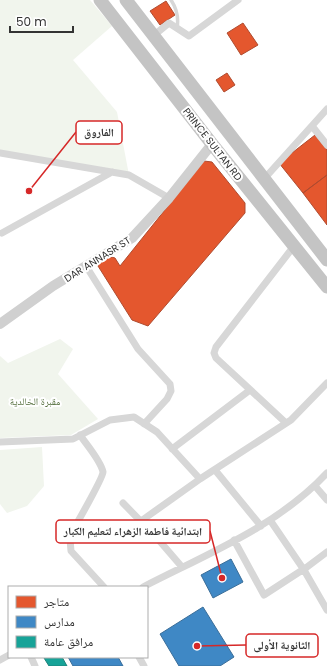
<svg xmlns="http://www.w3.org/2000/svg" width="327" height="666" viewBox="0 0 327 666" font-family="Poppins,'Noto Naskh Arabic',sans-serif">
<rect width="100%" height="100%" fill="#fff"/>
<path fill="#f1f5ed" d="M0 0H90L112 26 73 60 117 112 129 175 0 153Z
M60 339 73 349 58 374 98 419 71 435 0 438V356L8 363Z
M42 447 44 486 27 506 7 513 0 504V450Z"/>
<path fill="#e4572e" stroke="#af4c30" d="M166 1 175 15 160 25 150 11Z
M243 23 258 45 241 55 227 33Z
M227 73 235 85 224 92 216 80Z
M315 135 327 150V175L303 193 279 163Z
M204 161 212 162 245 203V213L148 326 132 320 98 266 101 260 108 256 115 258 120 266Z
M327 175V225L303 193Z"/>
<path fill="#3f88c5" stroke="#3b6e99" d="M231 559 243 582 213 598 201 575Z
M203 607 234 657 220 666H179L160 634Z
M68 657H118L123 666H73Z"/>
<path fill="#17a398" stroke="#1f817a" d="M45 657H62L67 666H49L44 658Z"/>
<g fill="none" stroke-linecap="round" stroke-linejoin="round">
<path stroke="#d7d7d7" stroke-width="3.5" d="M171 0C177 9 179 17 177 28"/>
<path stroke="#d7d7d7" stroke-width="7" d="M153 36 169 23 189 36 238 0
M312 126 327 145
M0 153 129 175 169 198
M264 179 327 109
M2 233 112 172
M86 266 138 349 170 384 171 391 167 399 144 424
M286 423 216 358 214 353 216 347 294 246
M80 435C86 444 101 461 103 472 103 478 77 523 72 532L70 539 71 551 104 587
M0 442 73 439 110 420 134 417 157 432 200 479
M172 449 250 390
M215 470 261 526
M315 486 327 500
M123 503 157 538 182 567
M270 520 304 570 327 610
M141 521 200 479 291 420 327 383
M234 540 264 595 307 567 327 552
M143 587C207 554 278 526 327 473
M31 657 35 666
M139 657 144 666
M0 660 9 655"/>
<path stroke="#d0d0d0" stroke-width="10" d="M0 324 53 286 132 238 169 198 212 144"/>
<path stroke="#c4c4c4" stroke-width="13" d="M100 0 212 144 327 287
M126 0 327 260"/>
</g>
<g text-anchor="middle" stroke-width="4" stroke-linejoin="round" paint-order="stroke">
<g font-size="10" fill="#333" stroke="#fff">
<text transform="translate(213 144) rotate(52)" y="4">PRINCE SULTAN RD</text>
<text transform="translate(97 259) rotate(-32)" y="4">DAR ANNASR ST</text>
</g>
<g font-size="10" fill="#56703f" stroke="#fff">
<text x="35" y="405">مقبرة الخالدية</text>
</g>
</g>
<path fill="none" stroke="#d62828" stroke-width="1.5" d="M29 191L76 132M222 578L210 531M197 646L246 645"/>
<g fill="#d62828" stroke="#fff" stroke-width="1.5">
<circle cx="29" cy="191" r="4"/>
<circle cx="222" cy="578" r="4"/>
<circle cx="197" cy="646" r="4"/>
</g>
<g fill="#fff" stroke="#d62828" stroke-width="1.5">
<rect x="76" y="121" width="46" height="23" rx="4"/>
<rect x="56" y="520" width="154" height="23" rx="4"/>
<rect x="246" y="634" width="72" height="23" rx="4"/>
</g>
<g font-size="11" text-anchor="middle" font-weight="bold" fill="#333">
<text x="99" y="136">الفاروق</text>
<text x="133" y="535">ابتدائية فاطمة الزهراء لتعليم الكبار</text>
<text x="282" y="649">الثانوية الأولى</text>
</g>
<rect x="8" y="586" width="140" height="72" fill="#ffffff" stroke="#adadad"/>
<rect x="16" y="596" width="20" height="12" fill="#e4572e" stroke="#adadad"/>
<text x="44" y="606" font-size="12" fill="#333333">متاجر</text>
<rect x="16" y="616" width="20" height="12" fill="#3f88c5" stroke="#adadad"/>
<text x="44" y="626" font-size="12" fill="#333333">مدارس</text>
<rect x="16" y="636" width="20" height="12" fill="#17a398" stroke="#adadad"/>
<text x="44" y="646" font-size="12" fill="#333333">مرافق عامة</text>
<path d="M10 26v6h63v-6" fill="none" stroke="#333333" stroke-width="2"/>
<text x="16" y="26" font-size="12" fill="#333333" stroke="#ffffff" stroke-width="3" paint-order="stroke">50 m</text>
</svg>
